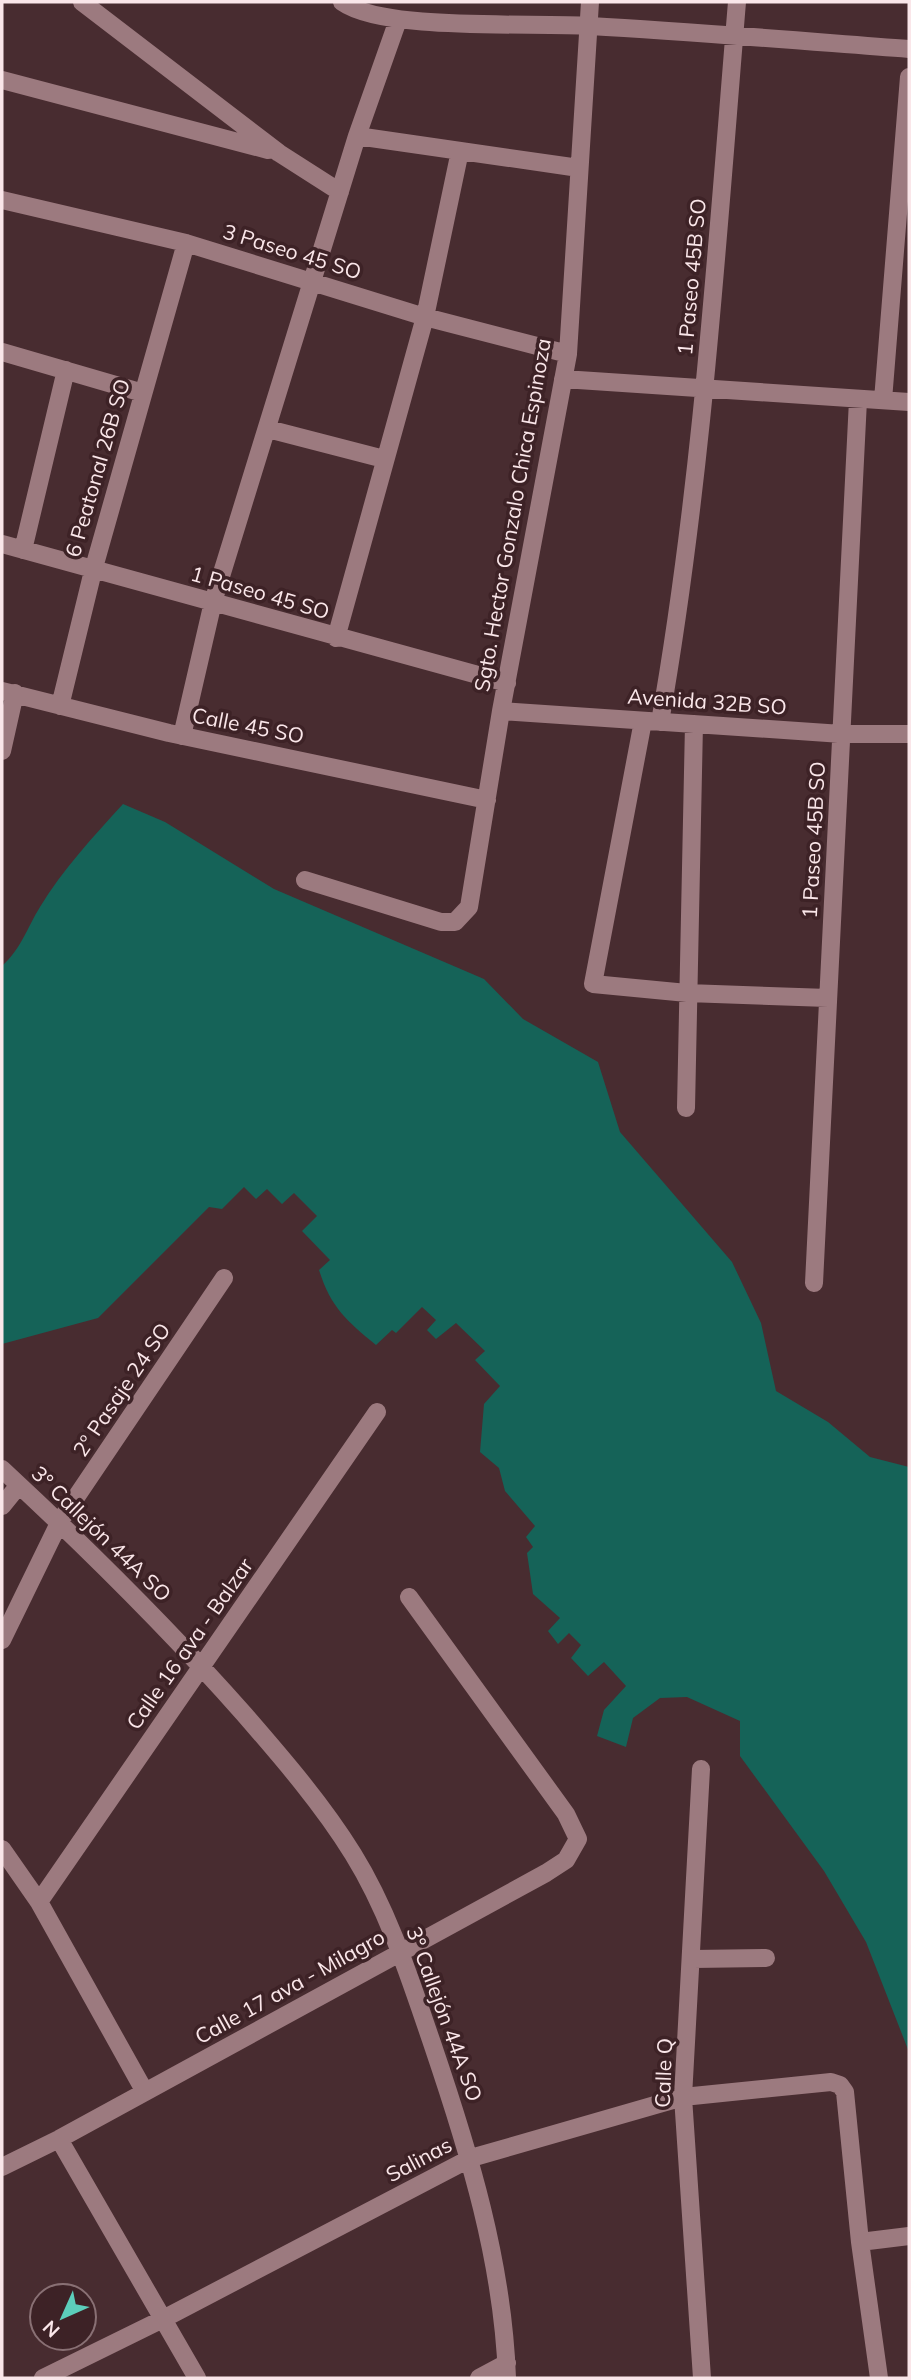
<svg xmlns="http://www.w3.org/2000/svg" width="911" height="2380" viewBox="0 0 911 2380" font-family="Mulish,sans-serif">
<rect width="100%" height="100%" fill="#482c30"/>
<path fill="#156358" d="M123 804 165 822 274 889 484 979 523 1019 598 1062 620 1132 732 1262 761 1323 776 1391 828 1422 870 1457 909 1467V2052L866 1942 824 1871 740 1756V1721L687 1697 660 1698 633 1718 626 1747 597 1736 604 1710 626 1686 604 1662 588 1676 571 1658 581 1645 569 1633 558 1644 548 1631 560 1618 533 1594 527 1553 533 1547 526 1537 535 1526 505 1491 499 1468 480 1452 484 1404 500 1386 475 1360 485 1351 456 1323 436 1339 427 1330 436 1320 422 1307 396 1333 392 1330 376 1345C347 1321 331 1308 319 1270L330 1260 302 1231 317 1216 294 1193 282 1204 267 1189 256 1199 244 1187 222 1209 209 1207 98 1318 2 1344V966C21 949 27 928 40 907 63 869 93 837 123 804Z"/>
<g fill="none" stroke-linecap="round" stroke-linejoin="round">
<path stroke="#9c7a7f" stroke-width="18" d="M82 2 279 153 340 192
M342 2C384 32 533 22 590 26 696 32 803 41 909 49
M2 80 268 150
M357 136 579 168
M2 200 186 243 425 317 568 354
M2 352 143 393
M563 379 909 402
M883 400 909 77
M268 429 384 459
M2 544 507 683
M23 550 66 370
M336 638 425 317 460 151
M2 691 169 733 487 800
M60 706 93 571 186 243
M501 711 842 734H909
M643 721 593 984 687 993 828 998
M660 722C702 483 717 243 737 2
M182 736 213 602 357 136 398 20
M2 751 15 693
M305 880 441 922H455L469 907 501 711 568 354 590 2
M686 1108 694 724
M814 1283 858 400
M2 1469C86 1547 168 1628 244 1714 283 1759 322 1804 353 1854 389 1912 410 1979 432 2043 469 2152 503 2262 507 2378
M2 1506 19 1485
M2 1640 60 1521 224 1278
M701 1769 683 2097 702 2378
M2 1849 39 1902 145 2092
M39 1902 377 1412
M693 1959 766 1958
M59 2139 197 2378
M2 2167 59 2139 546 1873 566 1860 578 1839 566 1814 409 1597
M860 2242 909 2236
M43 2378 165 2318 471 2158 683 2097 831 2082 840 2085 845 2092 860 2242 879 2378
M479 2378 507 2363"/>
</g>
<g text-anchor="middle" stroke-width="7" stroke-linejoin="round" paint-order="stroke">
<g font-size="21" fill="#fae6e9" stroke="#3d2226">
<text transform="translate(292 252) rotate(17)" y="7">3 Paseo 45 SO</text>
<text transform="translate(692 277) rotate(-85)" y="7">1 Paseo 45B SO</text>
<text transform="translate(98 468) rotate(-74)" y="7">6 Peatonal 26B SO</text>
<text transform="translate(513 515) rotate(-80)" y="7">Sgto. Hector Gonzalo Chica Espinoza</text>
<text transform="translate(260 593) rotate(16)" y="7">1 Paseo 45 SO</text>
<text transform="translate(707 702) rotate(4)" y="7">Avenida 32B SO</text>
<text transform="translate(248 726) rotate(11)" y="7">Calle 45 SO</text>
<text transform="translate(814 840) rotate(-87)" y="7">1 Paseo 45B SO</text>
<text transform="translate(122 1390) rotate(-56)" y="7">2º Pasaje 24 SO</text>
<text transform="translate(101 1534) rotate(44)" y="7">3° Callejón 44A SO</text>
<text transform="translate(190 1644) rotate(-55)" y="7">Calle 16 ava - Balzar</text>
<text transform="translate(290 1987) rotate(-29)" y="7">Calle 17 ava - Milagro</text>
<text transform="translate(444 2014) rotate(70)" y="7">3° Callejón 44A SO</text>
<text transform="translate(664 2073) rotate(-88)" y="7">Calle Q</text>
<text transform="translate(419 2160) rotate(-28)" y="7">Salinas</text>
</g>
</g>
<rect width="911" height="2380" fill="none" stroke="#fae6e9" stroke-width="7"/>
<g transform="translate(63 2317) rotate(225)"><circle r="33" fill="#3d2226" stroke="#897074" stroke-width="2"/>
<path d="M0-5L12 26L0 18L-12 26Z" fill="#5ccebb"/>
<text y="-10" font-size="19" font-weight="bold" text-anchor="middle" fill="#fae6e9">N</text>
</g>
</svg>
